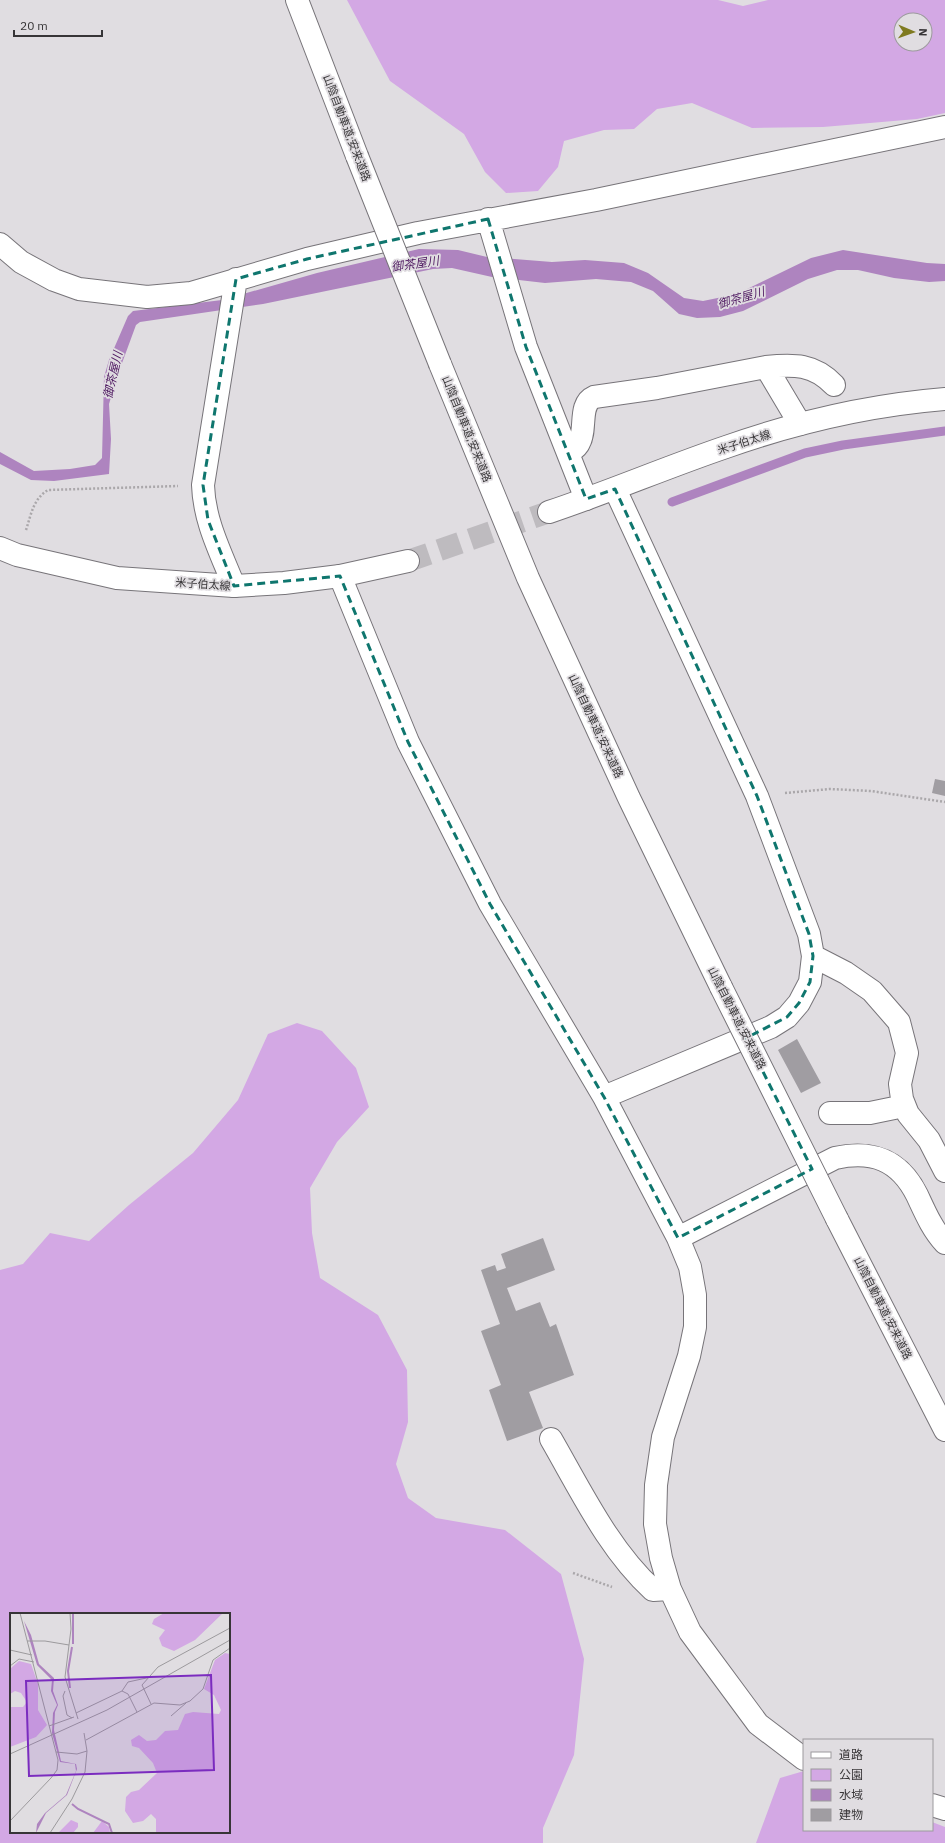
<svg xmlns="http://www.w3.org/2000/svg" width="945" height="1843" viewBox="0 0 945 1843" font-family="'IBM Plex Sans','Noto Sans JP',sans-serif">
<rect width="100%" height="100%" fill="#e0dde1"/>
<path fill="#d3a8e4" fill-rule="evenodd" d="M347 0H718L743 6 768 0H945V113L917 119 823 127 752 128 692 103 657 109 634 129 604 130 564 141 558 167 538 191 506 193 485 172 464 134 390 81ZM901 20H925V44H901Z
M297 1023 322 1031 356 1068 369 1107 337 1142 310 1188 312 1233 320 1278 378 1315 407 1370 408 1422 396 1464 408 1498 436 1518 505 1530 561 1574 584 1659 574 1755 543 1828V1843H0V1270L23 1264 50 1233 89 1241 129 1205 193 1153 238 1100 268 1034ZM11 1614H229V1832H11Z
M804 1771V1830H932V1822L945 1827V1843H756L780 1778Z"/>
<path fill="#ae84bf" d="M419 249 458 250 487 257 552 262 585 260 624 263 648 273 684 298 703 301 737 294 811 258 843 250 927 263 945 264V281L929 282 894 278 858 270H837L808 279 743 311 720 317 697 318 679 314 653 291 631 282 596 279 545 283 492 277 452 268 433 269 263 304 140 322 136 325 118 374 109 404 111 439 109 474 54 481 31 480 0 464V452L34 471 70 469 95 465 102 458 104 377 109 360 128 316 133 311 222 300 317 273Z"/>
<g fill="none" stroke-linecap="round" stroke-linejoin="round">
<path stroke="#ae84bf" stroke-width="9" d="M672 502 805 453 843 445 945 431"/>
</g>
<path fill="#a09da2" d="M935 779 945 781V796L932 793Z
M797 1039 821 1083 801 1093 778 1050Z
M543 1238 555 1270 507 1288 516 1311 540 1302 550 1327 556 1324 574 1375 529 1392 543 1428 507 1441 489 1390 501 1385 481 1331 500 1324 481 1270 495 1265 497 1271 506 1268 501 1254Z"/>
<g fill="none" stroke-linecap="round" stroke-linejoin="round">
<path stroke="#bebbbf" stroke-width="22" stroke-dasharray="22 11" stroke-linecap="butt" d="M408 561 549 512"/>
<defs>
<path id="minor" d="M488 219 526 347 586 499
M0 244 21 262 54 280 79 289 147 297 191 293 307 259 418 233 596 200 945 127
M766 367 800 424
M568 453C572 450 577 448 579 443 587 430 578 404 594 397L657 388 766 367C794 364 814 364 834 385
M340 576 408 742 490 904 604 1097 678 1238 690 1267 695 1295V1327L689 1356 663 1437 656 1485 655 1524 661 1558 670 1589 690 1632 758 1724 804 1759
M234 586C221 553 204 521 203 485L236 279
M813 956 846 973 872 991 899 1022 907 1053 900 1084 902 1099 908 1114 929 1140 945 1171
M604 1097 771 1027 787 1017 799 1003 810 982 813 956 809 934 757 796 615 489
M830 1113H870L904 1106
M678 1238 835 1158C872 1150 899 1159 917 1195 925 1212 932 1229 945 1243
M551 1439C581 1491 609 1550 653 1590L670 1589
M932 1805 945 1809"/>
<path id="major" d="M549 512C609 492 667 467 726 447 797 422 871 405 945 399
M0 548 17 555 117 578 234 586 284 583 340 576 408 561"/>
<path id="highway" d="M297 0 357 156
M440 364 528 578 629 798 721 987
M837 1219 945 1430"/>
</defs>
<use href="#minor" stroke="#777479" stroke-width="24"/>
<use href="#major" stroke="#777479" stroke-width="24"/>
<use href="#highway" stroke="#777479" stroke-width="24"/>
<path stroke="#aaa7aa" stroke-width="2.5" stroke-dasharray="2 2" stroke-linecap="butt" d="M26 530C31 515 33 499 48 490L178 486
M785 793 830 789 871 791 945 802
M573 1573 612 1587"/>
<use href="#minor" stroke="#fff" stroke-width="22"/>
<use href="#major" stroke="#fff" stroke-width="22"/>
<use href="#highway" stroke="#fff" stroke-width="22"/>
<defs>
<path id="highway-bridge" d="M357 156 440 364
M721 987 837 1219"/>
</defs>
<use href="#highway-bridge" stroke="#777479" stroke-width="24" stroke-linecap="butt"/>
<use href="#highway-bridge" stroke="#fff" stroke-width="22"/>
</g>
<path fill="none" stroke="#0f766e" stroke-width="3" stroke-dasharray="8 5" stroke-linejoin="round" d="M488 219 526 347 586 499 615 489 757 796 809 934 813 956 810 982 799 1003 787 1017 746 1038 812 1169 678 1238 604 1097 490 904 408 742 340 576 234 586 208 520 203 485 236 279 307 259Z"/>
<g text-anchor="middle" stroke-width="3.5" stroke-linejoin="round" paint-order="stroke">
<g font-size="11" fill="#373537" stroke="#e0dde1">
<text transform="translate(347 128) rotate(69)" y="4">山陰自動車道;安来道路</text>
<text transform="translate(467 429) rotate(68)" y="4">山陰自動車道;安来道路</text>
<text transform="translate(744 442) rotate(-18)" y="4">米子伯太線</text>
<text transform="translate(203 584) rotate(4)" y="4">米子伯太線</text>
<text transform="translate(596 726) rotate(65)" y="4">山陰自動車道;安来道路</text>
<text transform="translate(737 1018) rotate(63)" y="4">山陰自動車道;安来道路</text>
<text transform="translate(883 1308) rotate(63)" y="4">山陰自動車道;安来道路</text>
</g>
<g font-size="12" font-style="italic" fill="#511c63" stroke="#e0dde1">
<text transform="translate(415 264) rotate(-8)" y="4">御茶屋川</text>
<text transform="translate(741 298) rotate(-16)" y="4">御茶屋川</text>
<text transform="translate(113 375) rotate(-77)" y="4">御茶屋川</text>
</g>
</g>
<g transform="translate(10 1613)">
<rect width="220" height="220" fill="#e0dde1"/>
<path d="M154 0H213L185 27 164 38 152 33 149 25 155 17 142 11 144 6ZM215 40 220 41V220H146V206L141 201 133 208 123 210 115 198 116 184 121 179 129 177 147 160 143 150 129 135 122 133 121 127 129 122 137 128 146 127 155 118 168 117 175 101 183 99 209 101 211 97 204 82 194 76 205 47ZM9 48 21 51 28 71V97L37 112 26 124 0 134V94H13L17 89 11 80 5 78 0 81V56ZM61 207 68 210V214L63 220H48ZM92 208 99 214 100 220H83Z" fill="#d3a8e4"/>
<path d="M14 8 21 22 29 51 44 65 43 78 48 92 45 99 44 117 51 148 66 151 67 156 57 182 36 200 26 220 27 211 35 200 56 182 66 158 65 151 50 149 42 120 43 100 47 92 41 78 42 67 27 52Z" fill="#ae84bf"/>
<path fill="none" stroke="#ae84bf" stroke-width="2" d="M63 31V0M60 75 58 58 62 34M62 191 68 196 99 211 102 220"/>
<path fill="none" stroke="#9c9a9d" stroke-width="1" d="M60 0 61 16 55 64 68 106M17 28H35L59 32M0 37 22 42M0 53 9 46 24 49M55 78 53 83 57 102 62 105M112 78 118 69 141 64M141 91 132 72 148 54 220 15M66 100 112 78 118 81 127 99M161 103 176 90M39 113 64 104M76 127 144 90 170 92 180 88 193 76 203 47 220 35M46 139 67 141 77 138M0 141 97 97 220 27M0 208 41 165 47 157 48 147 10 0M40 220 62 186 75 159 77 138 74 120"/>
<path fill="#7b2cbf" fill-opacity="0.15" stroke="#7b2cbf" stroke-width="2" d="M201 62 204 157 19 163 16 68Z"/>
<rect width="220" height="220" fill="none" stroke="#373537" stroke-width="2"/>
</g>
<rect x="803" y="1739" width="130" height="92" fill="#e0dde1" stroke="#9c9a9d"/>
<rect x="811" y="1752" width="20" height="6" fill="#ffffff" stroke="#9c9a9d"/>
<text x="839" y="1759" font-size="12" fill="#373537">道路</text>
<rect x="811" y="1769" width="20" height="12" fill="#d3a8e4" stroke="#9c9a9d"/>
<text x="839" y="1779" font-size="12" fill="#373537">公園</text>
<rect x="811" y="1789" width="20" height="12" fill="#ae84bf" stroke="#9c9a9d"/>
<text x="839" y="1799" font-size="12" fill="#373537">水域</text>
<rect x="811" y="1809" width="20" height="12" fill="#a09da2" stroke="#9c9a9d"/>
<text x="839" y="1819" font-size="12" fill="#373537">建物</text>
<g transform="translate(913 32) rotate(92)"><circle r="19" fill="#e0dde1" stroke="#9c9a9d"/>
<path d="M0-3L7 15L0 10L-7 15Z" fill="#7f7a20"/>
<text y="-6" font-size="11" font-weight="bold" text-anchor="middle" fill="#373537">N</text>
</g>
<path d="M14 30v6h88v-6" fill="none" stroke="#373537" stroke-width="2"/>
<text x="20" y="30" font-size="12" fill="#373537" stroke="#e0dde1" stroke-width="3" paint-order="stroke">20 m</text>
</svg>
